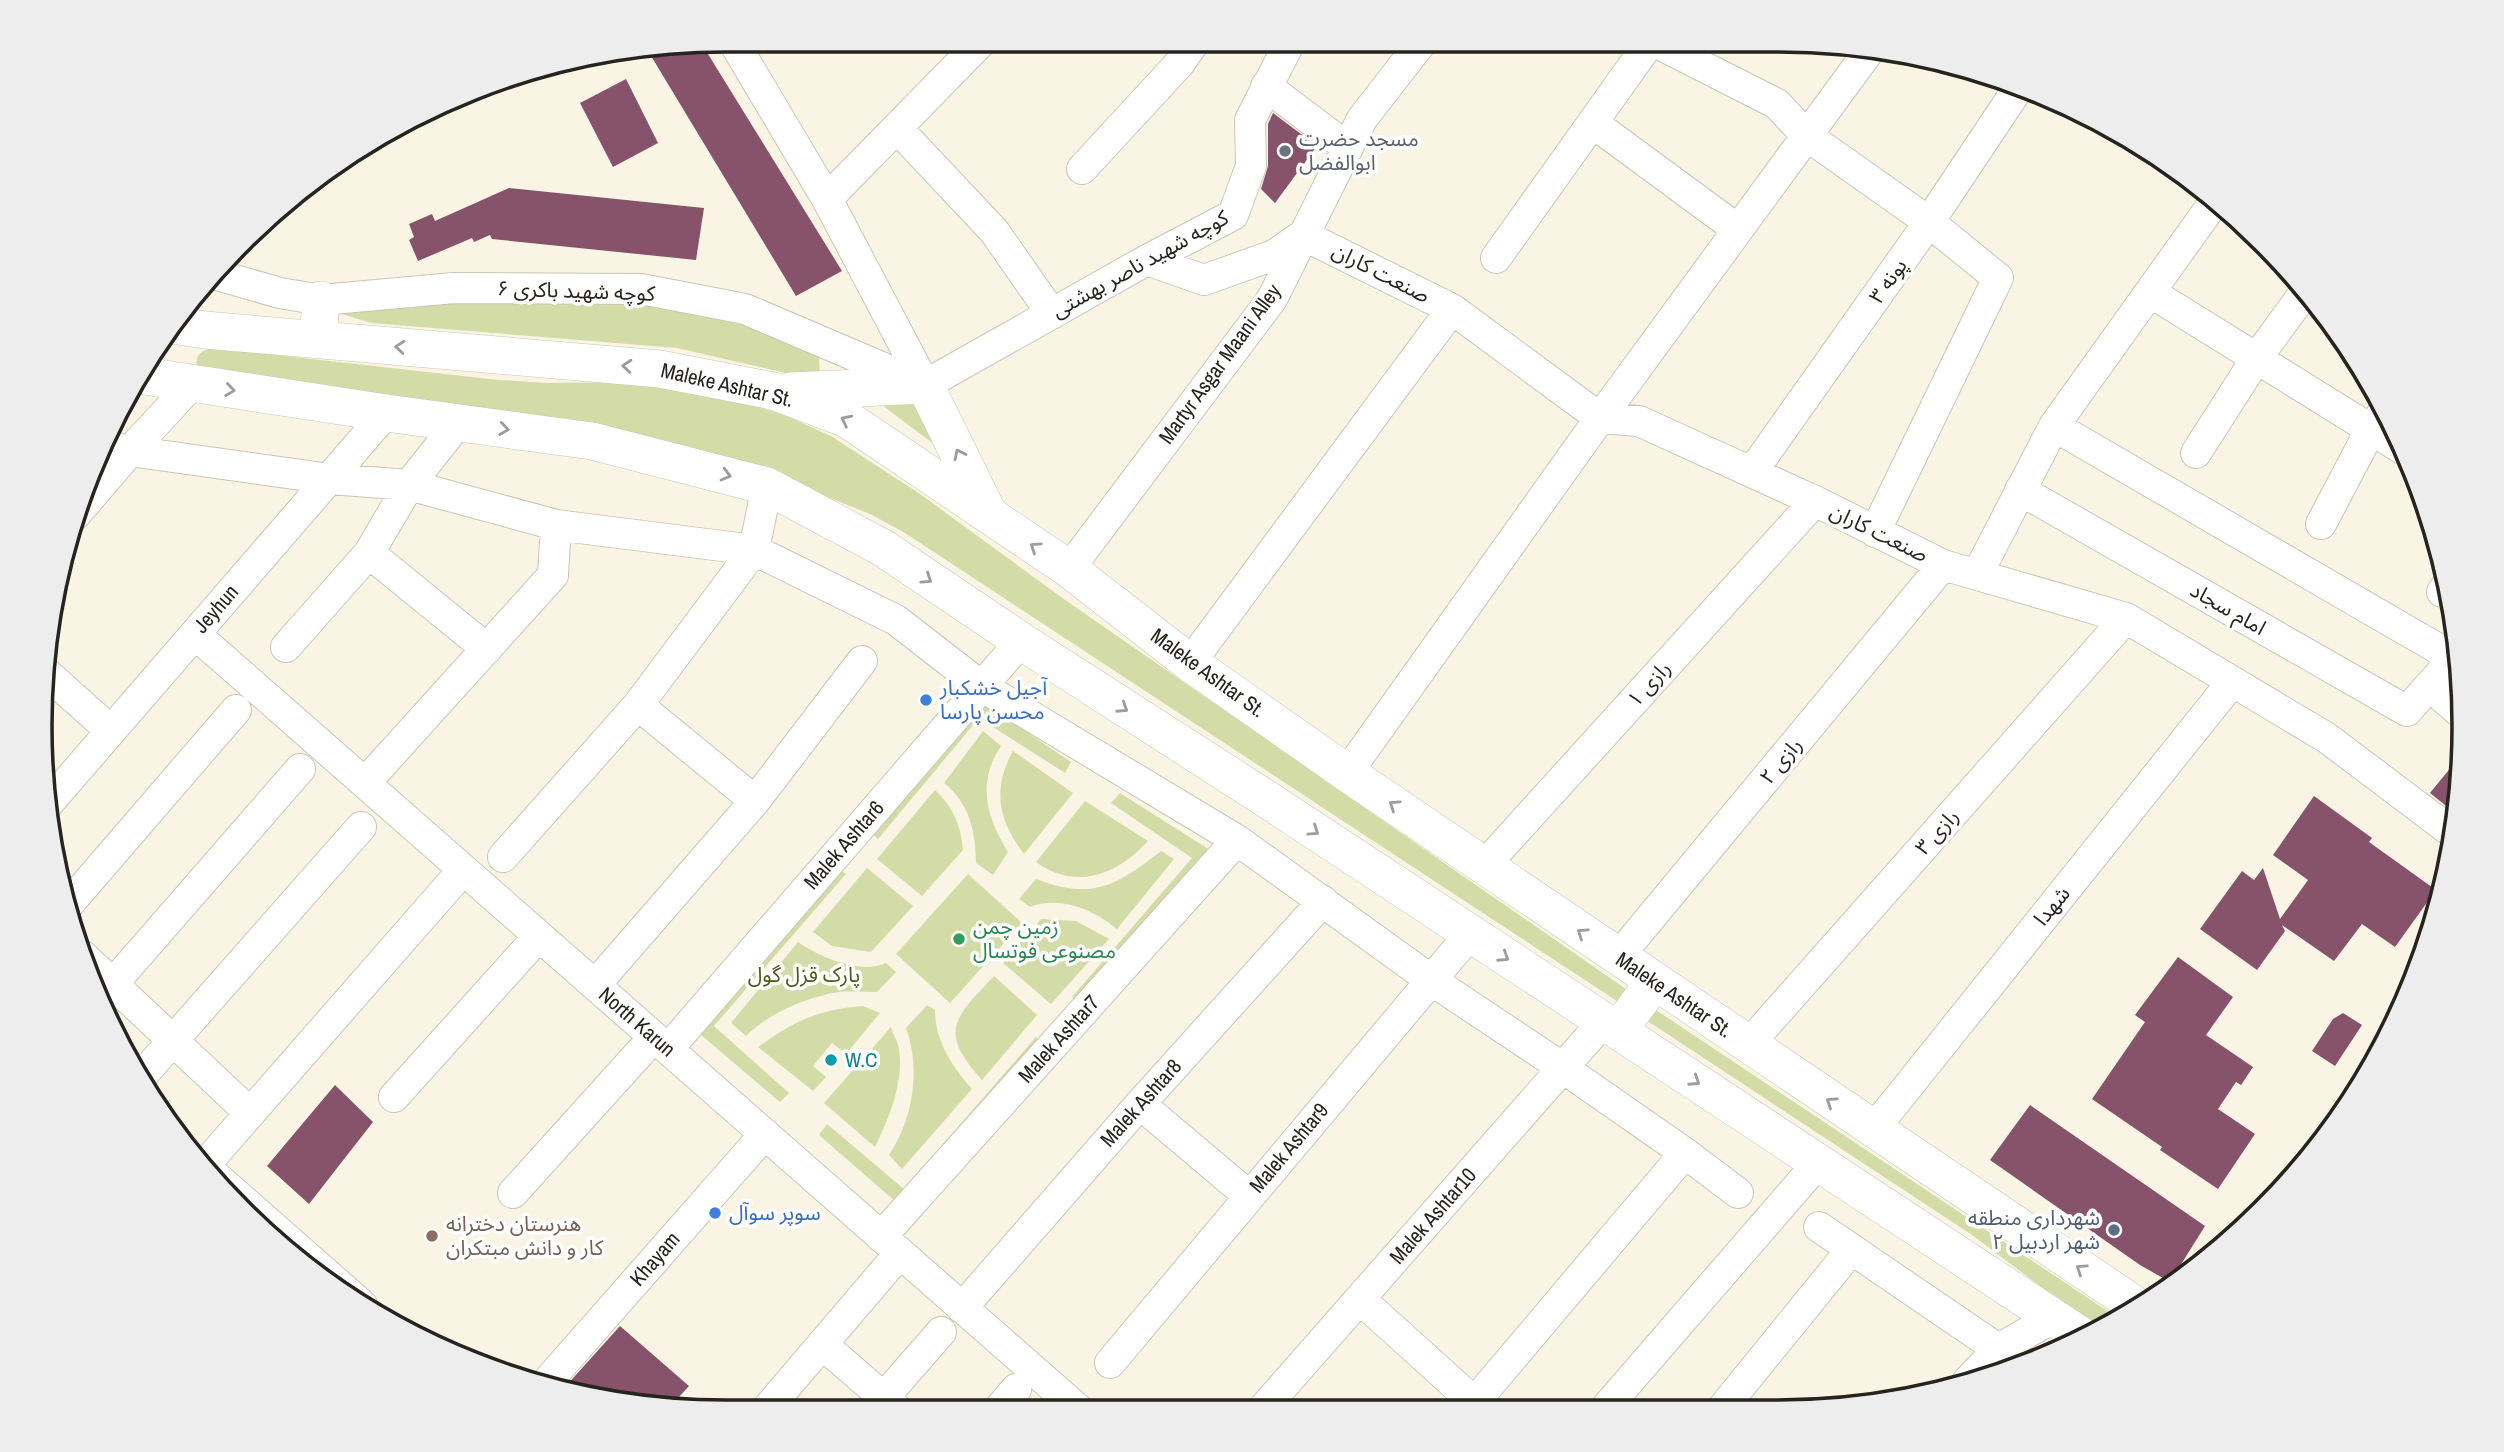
<svg xmlns="http://www.w3.org/2000/svg" width="2504" height="1452" viewBox="0 0 2504 1452" font-family="'Archivo Narrow','Noto Sans Arabic',sans-serif">
<rect width="100%" height="100%" fill="#faf4e5"/>
<path fill="#d3dca7" d="M466 294 647 298 738 317 819 356 820 381 677 348 371 323 342 314Z
M213 348 498 380 547 383 627 382 722 395 784 415 831 436 920 494 1061 597 1633 994 1626 1007 905 533 872 515 793 483 197 367C194 355 202 350 213 348Z
M912 398 939 448 874 399Z
M981 701 1071 762 1065 773 979 718 878 839 869 831Z
M983 731 1001 746C976 783 987 818 1008 852L993 875 976 863C976 831 969 803 944 783Z
M1013 751 1073 793 1024 854C998 820 992 789 1013 751Z
M935 790C953 807 961 825 963 850L922 896 877 859Z
M1120 793 1213 852 1081 1005 1072 997 1192 858 1111 803Z
M1085 801 1148 841C1117 875 1076 891 1036 862Z
M1161 851 1174 859 1117 929C1094 910 1060 895 1030 907L1019 899 1036 879C1093 901 1117 885 1161 851Z
M836 866 846 874 714 1026 789 1093 780 1102 694 1029Z
M867 868 913 906 871 952 832 946 813 932Z
M968 874 1022 923 950 1003 896 954Z
M1041 919 1076 921 1109 939 1051 1004 1003 963Z
M798 942C820 957 860 975 886 963L896 972 877 992C865 992 851 991 839 992 807 997 769 1013 746 1036L731 1023Z
M994 976 1037 1015 982 1080C937 1030 955 1018 994 976Z
M1647 1004 2121 1320 2099 1330 1972 1235 1640 1016Z
M927 1005 935 1010C935 1041 952 1066 972 1089L902 1169 889 1155C913 1120 921 1068 906 1028Z
M863 1006 880 1013 846 1054 832 1043 813 1066 826 1077 813 1091 758 1047C796 1020 817 1010 863 1006Z
M891 1027C893 1034 898 1042 899 1049 904 1083 889 1118 875 1147L824 1103Z
M1036 1037 1045 1045 904 1209 819 1135 827 1124 904 1189Z"/>
<path fill="#86536a" d="M645 46H703L842 271 796 296Z
M626 79 658 143 613 167 580 103Z
M1273 113 1317 146 1275 203 1261 189 1268 166V124Z
M509 188 704 208 696 260 492 239 490 235 474 242 472 238 418 261 409 240 414 237 409 224 432 214 435 221Z
M2461 755 2457 798 2455 813 2430 793Z
M2314 796 2372 838 2369 842 2436 890 2395 947 2362 924 2334 961 2282 925 2285 931 2257 970 2200 929 2242 871 2254 880 2263 868 2280 919 2308 880 2273 855Z
M2178 957 2233 997 2206 1035 2253 1067 2241 1085 2236 1082 2218 1109 2255 1134 2218 1189 2160 1150 2162 1147 2092 1099 2145 1022 2135 1015Z
M2343 1013 2362 1025 2335 1066 2312 1051 2333 1019Z
M335 1085 373 1122 309 1204 267 1166Z
M2030 1105 2205 1226 2170 1282 2140 1265 1990 1160Z
M620 1326 689 1386 669 1408 565 1387Z"/>
<g fill="none" stroke-linecap="round" stroke-linejoin="round">
<defs>
<path id="minor" d="M1655 42 1777 104 1806 135 1929 222 1998 278 1875 532
M736 46 827 199 925 385
M1266 86 1348 148
M1593 123 1737 229
M897 128 994 231 1052 314
M1082 169 1179 64 1193 44
M827 199 978 45
M1496 258 1650 42
M1147 260 1204 280 1274 255 1303 235 1452 309 1600 418 1639 421 1815 501 1943 565 2126 618 2327 738 2453 833
M214 274 280 293 321 300 454 288 641 289 745 309 921 384
M2150 292 2404 450
M925 385 1147 260 1233 215 1251 166 1250 120 1289 44
M102 445 130 451 330 479 409 485 556 525 754 550 896 620 981 686 1237 840 1431 980 1563 1068 1685 1153 1738 1193
M2196 453 2256 359 2305 292
M1752 472 1929 222 2019 87
M2020 490 2407 711 2454 658 2054 426
M76 514 130 451 192 384
M2321 524 2371 429 2384 411
M369 553 487 649
M1069 569 1272 299 1362 119 1421 43
M1978 573 2054 426 2215 201
M2442 592 2448 584
M195 634 1079 1410
M286 647 369 553 409 485 458 423
M1190 663 1452 309
M45 672 111 731
M2430 686 2463 715
M638 705 755 801
M1347 773 1600 418 1869 51
M365 783 553 575 556 525
M46 806 386 413
M503 857 638 705 754 550 767 486
M1484 866 1815 501
M67 906 236 710
M83 956 250 1113
M1618 957 1943 565
M595 985 755 801 862 661
M98 1001 300 769
M1748 1045 2126 618
M668 1049 1021 641
M139 1079 361 827
M394 1097 539 936
M1140 1104 1249 1196
M1873 1130 2232 682
M204 1166 362 1305
M203 1167 463 870
M513 1193 654 1037
M1819 1227 1998 1349
M881 1237 1237 840
M1360 1299 1475 1403
M962 1308 1140 1104 1323 901
M822 1344 898 1410
M1110 1363 1470 934
M1967 1382 1998 1349 2055 1317
M546 1383 765 1134
M766 1410 900 1253
M873 1410 941 1332
M998 1410 1016 1389
M1262 1410 1603 1022
M1468 1410 1685 1153
M1604 1410 1818 1163
M1721 1410 1851 1250"/>
<path id="major" d="M172 325 205 330 660 369 773 391 847 419 1069 569 1190 663 1347 773 2138 1307
M318 340 321 300
M138 375 386 413 592 441 767 486 883 548 1021 641 1271 802 2083 1337
M791 391 925 385 987 511
M1618 1031 1654 982"/>
</defs>
<use href="#minor" stroke="#cbc5b7" stroke-width="32"/>
<use href="#major" stroke="#cbc5b7" stroke-width="38"/>
<use href="#minor" stroke="#fff" stroke-width="30"/>
<use href="#major" stroke="#fff" stroke-width="37"/>
</g>
<defs><path id="oneway-chevron" d="M-2-3.5L2.5 0L-2 3.5" fill="none" stroke-width="1.6" stroke-linecap="round" stroke-linejoin="round" transform="scale(1.75)"/></defs>
<g stroke="#9e9c9a">
<use href="#oneway-chevron" transform="translate(400 347) rotate(-175)"/>
<use href="#oneway-chevron" transform="translate(627 366) rotate(-175)"/>
<use href="#oneway-chevron" transform="translate(230 390) rotate(8)"/>
<use href="#oneway-chevron" transform="translate(846 420) rotate(-153)"/>
<use href="#oneway-chevron" transform="translate(504 429) rotate(8)"/>
<use href="#oneway-chevron" transform="translate(959 454) rotate(-116)"/>
<use href="#oneway-chevron" transform="translate(726 475) rotate(15)"/>
<use href="#oneway-chevron" transform="translate(1035 547) rotate(-146)"/>
<use href="#oneway-chevron" transform="translate(927 579) rotate(34)"/>
<use href="#oneway-chevron" transform="translate(1123 708) rotate(33)"/>
<use href="#oneway-chevron" transform="translate(1394 805) rotate(-146)"/>
<use href="#oneway-chevron" transform="translate(1314 831) rotate(34)"/>
<use href="#oneway-chevron" transform="translate(1582 933) rotate(-146)"/>
<use href="#oneway-chevron" transform="translate(1504 957) rotate(33)"/>
<use href="#oneway-chevron" transform="translate(1695 1081) rotate(33)"/>
<use href="#oneway-chevron" transform="translate(1831 1102) rotate(-146)"/>
<use href="#oneway-chevron" transform="translate(2081 1269) rotate(-146)"/>
</g>
<circle fill="#6b7280" stroke="#fff" stroke-width="2.5" cx="1285" cy="151" r="7"/>
<g fill="#3f7fe0" stroke="#fff" stroke-width="2.5">
<circle cx="926" cy="700" r="7"/>
<circle cx="715" cy="1213" r="7"/>
</g>
<circle fill="#2e9e5b" stroke="#fff" stroke-width="2.5" cx="959" cy="939" r="7"/>
<circle fill="#0f9aa8" stroke="#fff" stroke-width="2.5" cx="831" cy="1060" r="7"/>
<circle fill="#5c6f8a" stroke="#fff" stroke-width="2.5" cx="2114" cy="1230" r="7"/>
<circle fill="#8d6e63" stroke="#fff" stroke-width="2.5" cx="432" cy="1236" r="7"/>
<g text-anchor="middle" stroke-width="7" stroke-linejoin="round" paint-order="stroke">
<g font-size="21" fill="#5b616d" stroke="#fff" text-anchor="start">
<text x="1299" y="146">مسجد حضرت<tspan x="1299" dy="24">ابوالفضل</tspan></text>
</g>
<g font-size="21" fill="#27241f" stroke="#fff">
<text transform="translate(1140 264) rotate(-29)" y="7">کوچه شهید ناصر بهشتی</text>
<text transform="translate(1381 273) rotate(27)" y="7">صنعت کاران</text>
<text transform="translate(1888 281) rotate(-55)" y="7">پونه ۳</text>
<text transform="translate(576 291) rotate(2)" y="7">کوچه شهید باکری ۶</text>
<text transform="translate(1220 364) rotate(-54)" y="7">Martyr Asgar Maani Alley</text>
<text transform="translate(727 385) rotate(13)" y="7">Maleke Ashtar St.</text>
<text transform="translate(1879 533) rotate(26)" y="7">صنعت کاران</text>
<text transform="translate(216 609) rotate(-49)" y="7">Jeyhun</text>
<text transform="translate(2228 609) rotate(30)" y="7">امام سجاد</text>
<text transform="translate(1208 673) rotate(36)" y="7">Maleke Ashtar St.</text>
<text transform="translate(1649 684) rotate(-48)" y="7">رازی ۱</text>
<text transform="translate(1781 761) rotate(-50)" y="7">رازی ۲</text>
<text transform="translate(1937 832) rotate(-48)" y="7">رازی ۳</text>
<text transform="translate(844 845) rotate(-49)" y="7">Malek Ashtar6</text>
<text transform="translate(2052 906) rotate(-51)" y="7">شهدا</text>
<text transform="translate(1674 995) rotate(34)" y="7">Maleke Ashtar St.</text>
<text transform="translate(637 1022) rotate(41)" y="7">North Karun</text>
<text transform="translate(1059 1039) rotate(-48)" y="7">Malek Ashtar7</text>
<text transform="translate(1141 1103) rotate(-48)" y="7">Malek Ashtar8</text>
<text transform="translate(1289 1148) rotate(-50)" y="7">Malek Ashtar9</text>
<text transform="translate(1433 1216) rotate(-49)" y="7">Malek Ashtar10</text>
<text transform="translate(655 1259) rotate(-49)" y="7">Khayam</text>
</g>
<g font-size="21" fill="#366cbe" stroke="#fff" text-anchor="start">
<text x="940" y="695">آجیل خشکبار<tspan x="940" dy="24">محسن پارسا</tspan></text>
<text x="729" y="1220">سوپر سوآل</text>
</g>
<g font-size="21" fill="#27864d" stroke="#fff" text-anchor="start">
<text x="973" y="934">زمین چمن<tspan x="973" dy="24">مصنوعی فوتسال</tspan></text>
</g>
<g font-size="21" fill="#50581a" stroke="#fff">
<text x="804" y="982">پارک قزل گول</text>
</g>
<g font-size="21" fill="#0d838f" stroke="#fff" text-anchor="start">
<text x="845" y="1067">W.C</text>
</g>
<g font-size="21" fill="#4e5e75" stroke="#fff" text-anchor="end">
<text x="2100" y="1225">شهرداری منطقه<tspan x="2100" dy="24">۲ شهر اردبیل</tspan></text>
</g>
<g font-size="21" fill="#785e54" stroke="#fff" text-anchor="start">
<text x="446" y="1231">هنرستان دخترانه<tspan x="446" dy="24">کار و دانش مبتکران</tspan></text>
</g>
</g>
<path d="M0 0H2504V1452H0ZM726 52H1778A674 674 0 0 1 2452 726V726A674 674 0 0 1 1778 1400H726A674 674 0 0 1 52 726V726A674 674 0 0 1 726 52Z" fill="#eeeded" fill-rule="evenodd"/>
<path fill="none" stroke="#27241f" stroke-width="3.5" d="M726 52H1778A674 674 0 0 1 2452 726V726A674 674 0 0 1 1778 1400H726A674 674 0 0 1 52 726V726A674 674 0 0 1 726 52Z"/>
</svg>
